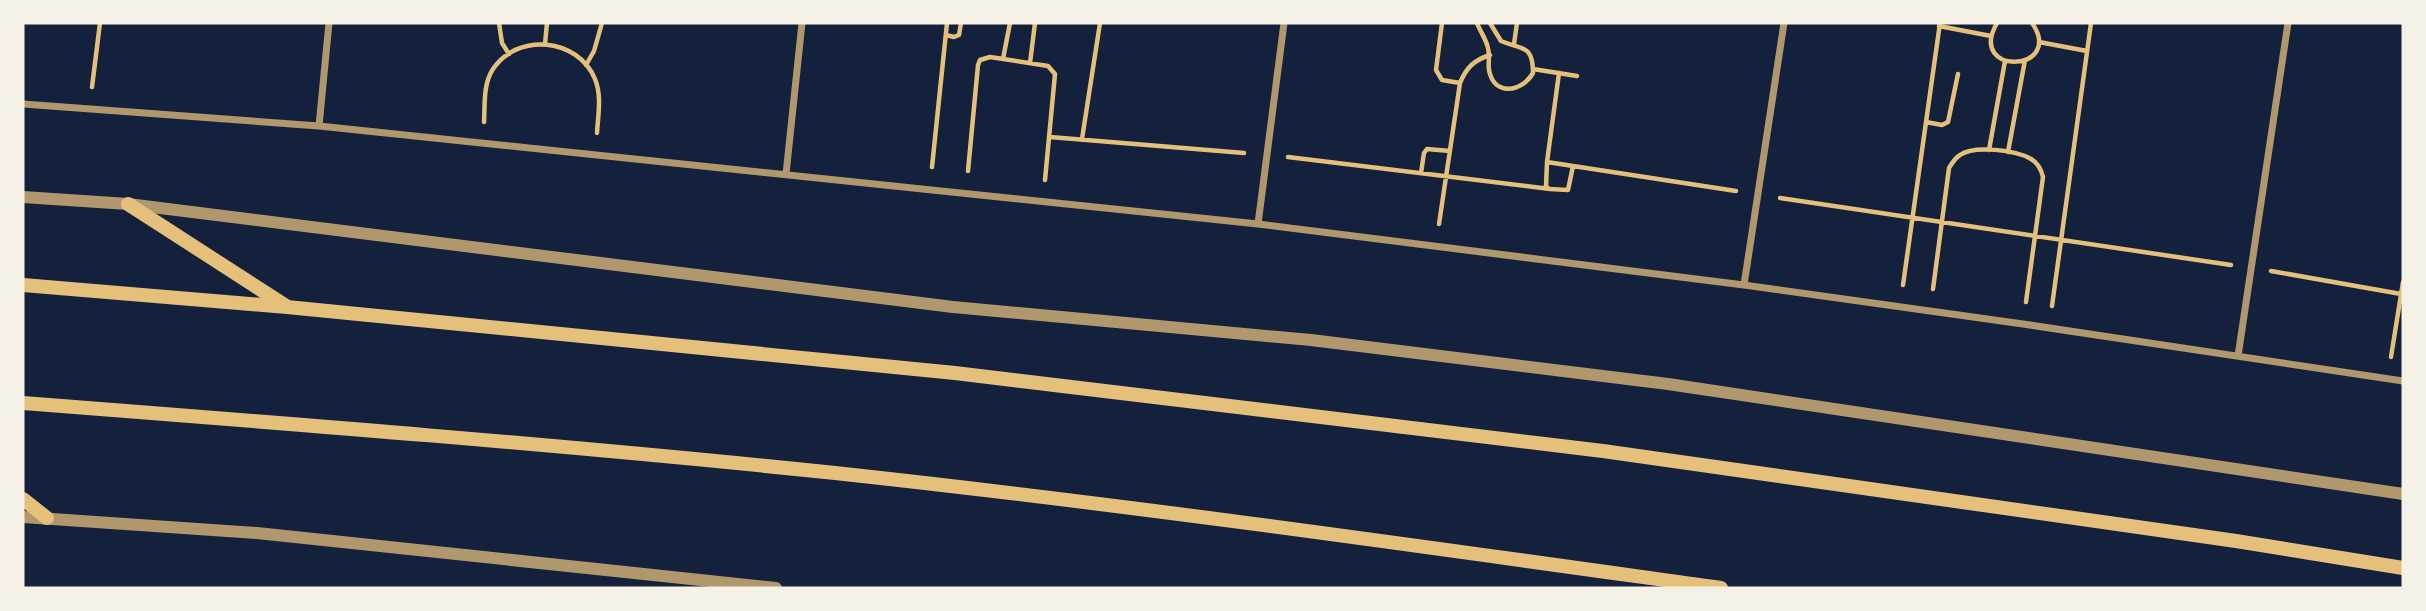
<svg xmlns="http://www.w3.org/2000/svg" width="2426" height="611" viewBox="0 0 2426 611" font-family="Roboto,sans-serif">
<rect width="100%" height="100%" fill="#14213d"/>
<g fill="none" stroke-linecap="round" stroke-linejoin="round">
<path stroke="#e5c07b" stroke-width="4.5" d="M499 23 502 43 509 54
M1442 23 1436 70 1442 80 1460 83
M1477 23C1480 31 1486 39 1488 48 1490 56 1488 63 1489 70 1494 97 1522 92 1533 73 1533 44 1522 50 1501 41L1490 23
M1997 23C1966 77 2066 72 2032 23
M1939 26 1991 36
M946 35 954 37 959 35 961 23
M2039 42 2087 51
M545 44 547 23
M1514 44 1517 23
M1003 59 1010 23
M1030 63 1035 23
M586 65 594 51 602 23
M1533 69 1577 76
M1559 73 1547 162 1546 187 1550 189 1568 190 1573 166
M92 87 100 23
M484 122C485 105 483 84 493 69 518 32 578 38 595 79 602 96 598 115 597 133
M1926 122 1942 125 1948 122 1958 74
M1050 137 1244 153
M1082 139 1100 23
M1989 150 2005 61
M2008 152 2025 60
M1288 157 1550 189
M1547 162 1736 191
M932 167 947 23
M968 171 978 65 980 60 990 57 1048 66 1055 74 1045 180
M1421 173 1424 153 1427 149 1450 151
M1780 198 2231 265
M1439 224 1460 83C1466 68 1474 60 1490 55
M2271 271 2401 294
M1903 285 1940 23
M1933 289 1949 168C1952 163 1955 158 1960 155 1974 145 2016 150 2031 159 2038 163 2041 169 2043 177L2026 302
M2052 306 2091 23
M2391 357 2403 282"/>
<path stroke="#b1986c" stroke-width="7" d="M23 104 319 126 1258 224 1744 285 2023 324 2403 381
M319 126 329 23
M786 174 802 23
M1258 224 1284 23
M1744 285 1784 23
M2238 356 2288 23"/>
<path stroke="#b1986c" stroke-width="12" d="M23 197 128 204 953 307 1311 340 1668 384 2403 494
M23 517 257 533 776 588"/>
<path stroke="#e5c07b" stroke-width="14" d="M128 204 286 306
M23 285 287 307 955 373 1603 451 2236 541 2403 568
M23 403C294 424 565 445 835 473 1131 505 1426 547 1721 588
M23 499 47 518"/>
</g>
<rect width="2426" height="611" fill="none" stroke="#f6f1e7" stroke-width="49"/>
</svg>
